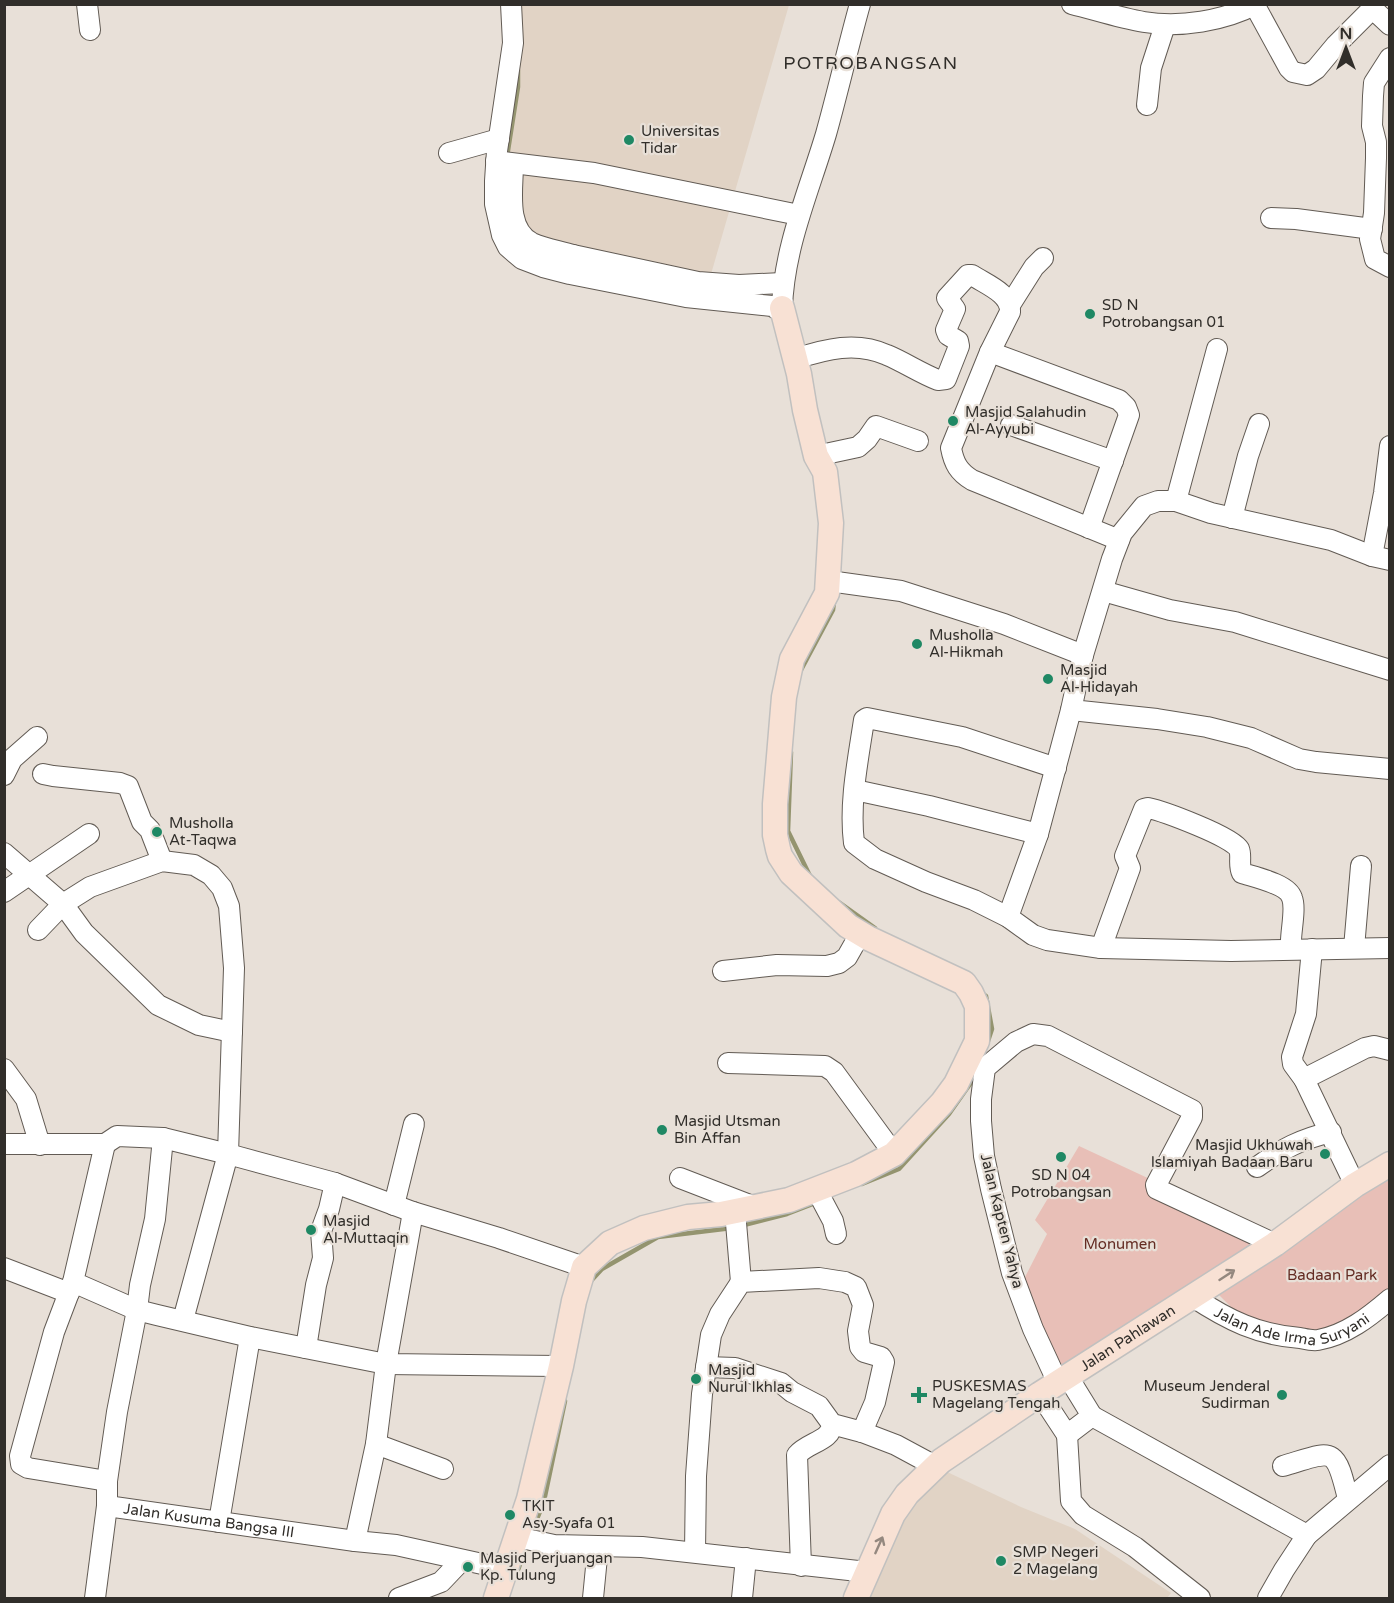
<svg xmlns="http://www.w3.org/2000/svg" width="1394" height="1603" viewBox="0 0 1394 1603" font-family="'Varela Round',sans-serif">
<rect width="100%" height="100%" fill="#e8e0d8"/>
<path fill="#e1d3c5" d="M517 5H789L709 281 517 241 499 183 517 98Z
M943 1470 1021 1507 1075 1529 1171 1593 1167 1598H875L866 1595 894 1525Z"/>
<path fill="#e8bfb7" d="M1079 1146 1270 1235 1056 1371 1022 1283 1047 1234 1035 1220Z
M1389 1171V1294L1320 1335 1289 1332 1236 1312 1217 1293Z"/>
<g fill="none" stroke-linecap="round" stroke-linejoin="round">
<path stroke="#94946f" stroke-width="4.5" d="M507 157 518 87V70
M801 670 833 610 834 602
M791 752 788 831 810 876
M840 903 875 928
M982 993 986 996 992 1029 987 1044
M862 1184 899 1169 949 1114 975 1077
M740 1226 787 1214 818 1202
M590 1282 602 1269 658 1237 732 1228
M531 1535 544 1501 565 1401
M515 1578 528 1543"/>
<defs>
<g id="minor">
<path d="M87 4 90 30"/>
<path d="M511 4 513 43 497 151 495 181V204L502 235 508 247 522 259 543 267 570 274 686 297 772 306 782 312"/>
<path d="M1072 4C1096 10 1120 18 1144 22 1180 28 1224 21 1256 4"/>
<path d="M1254 4 1289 68 1293 72 1307 75 1316 69 1336 45 1369 12 1375 11 1390 25"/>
<path d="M1390 58 1374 83 1373 96 1372 126 1376 142V158L1374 213 1370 239 1375 259 1390 267"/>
<path d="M1147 105 1151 68 1165 25"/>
<path d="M449 153 499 139"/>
<path d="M496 161 594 173 799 215"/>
<path d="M513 164C513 189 505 229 532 243 545 249 560 251 573 255L572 268"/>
<path d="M1271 218 1296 219 1372 229"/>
<path d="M573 255 698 282 739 285 782 283"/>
<path d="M1010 305 1034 267 1043 258"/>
<path d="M782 308C784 247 809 191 826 134 838 91 848 47 860 4"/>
<path d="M990 352 1119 400 1126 407 1129 415 1089 528"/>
<path d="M795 359C826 349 856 341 887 355 904 362 920 373 938 380L946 379 959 346 958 341 948 335 946 330 955 309 947 298 968 275H972C985 284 1011 293 1010 312L990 352 951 448C954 464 959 472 972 480L1119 540"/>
<path d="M1011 425 1113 461"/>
<path d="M816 456 858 447 867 439 876 426 918 441"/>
<path d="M1176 501 1217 349"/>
<path d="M1232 518 1248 456 1259 424"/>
<path d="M1372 556 1384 493 1390 446"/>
<path d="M829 581 901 591 1004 624 1083 655"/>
<path d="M1103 591 1170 610 1235 622 1390 670"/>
<path d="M1071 710 1157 719 1207 727 1251 738 1299 759 1316 762 1390 769"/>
<path d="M1056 768 962 737 867 718 864 720C858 760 849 803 854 843L875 859 926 882 974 900 1008 917 1033 935 1047 940 1101 948 1231 951 1390 948"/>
<path d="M43 774 53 776 120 783 128 786 142 822 150 830 162 861"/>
<path d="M4 775 12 759 37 737"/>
<path d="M855 790 929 806 1038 834"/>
<path d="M4 853 63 904 84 933 158 1005 199 1025 232 1032"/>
<path d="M4 892 89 834"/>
<path d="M1008 917 1038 834 1071 710 1083 655 1112 559 1122 533 1144 506 1158 501H1176L1211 513 1331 540 1372 556 1390 560"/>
<path d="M38 930 63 904 90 887 162 861 194 865 211 875 222 888 229 906 234 968 228 1154 183 1320"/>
<path d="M1101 948 1130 868 1125 856 1144 809 1148 808C1163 811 1233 837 1239 849 1242 856 1238 865 1242 873 1254 877 1288 884 1292 898 1296 908 1291 930 1291 941"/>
<path d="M1354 948 1361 866"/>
<path d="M723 971 777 965 827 966 839 963 847 957 860 934"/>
<path d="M728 1063 825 1066 834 1072 894 1154"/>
<path d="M4 1069 26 1099 40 1145"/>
<path d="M1304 1079 1293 1064 1292 1057 1306 1014 1312 949"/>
<path id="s1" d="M163 1138 155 1219 140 1285 137 1310 117 1412 107 1481V1506L355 1541 396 1545 505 1569"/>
<path d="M4 1144H105L117 1136 163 1138 228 1154 335 1183 413 1212 499 1238 584 1267"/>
<path d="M105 1144 73 1282 137 1310 157 1315 250 1337 386 1364 561 1366"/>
<path d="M1257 1167C1282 1149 1301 1139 1331 1132"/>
<path d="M680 1178 755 1207"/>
<path d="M1355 1185 1304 1079 1365 1048 1374 1046 1390 1050"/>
<path d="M816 1189 833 1221 836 1234"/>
<path d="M394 1205 414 1124"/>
<path d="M735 1211 741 1282"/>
<path d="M4 1268 69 1293"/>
<path d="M73 1282 54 1332 20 1456 21 1464 28 1468 107 1481"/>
<path id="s2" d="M1193 1297C1228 1320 1258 1335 1300 1338 1305 1339 1312 1341 1318 1340 1346 1335 1369 1317 1390 1299"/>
<path d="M306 1348 316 1285 323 1258 321 1231 329 1209 335 1183"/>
<path d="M706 1367 735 1368 781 1383 792 1392 819 1406 832 1424 862 1432 896 1445 935 1466"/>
<path d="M1058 1383 1033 1329 1012 1273 991 1189 984 1156 981 1121V1099L985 1068 1016 1042 1033 1034 1048 1036 1192 1110V1117L1156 1185 1157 1189 1275 1244"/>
<path d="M1040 1394 1067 1435 1092 1416 1068 1377"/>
<path d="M1092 1416 1307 1535 1284 1570 1268 1598"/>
<path d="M1067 1435 1071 1501 1083 1515 1135 1547 1200 1598"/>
<path d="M376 1444 443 1469"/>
<path d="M1283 1466C1333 1451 1335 1444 1348 1499"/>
<path d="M219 1522 250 1337"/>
<path d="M1307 1535 1390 1465"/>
<path d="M517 1537 554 1545 642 1547 867 1572"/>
<path d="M355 1541 376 1444 386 1364 413 1212"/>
<path d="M695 1552 696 1476 702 1394 711 1335 720 1314 741 1282 819 1278 845 1282 856 1287 863 1305 858 1331 860 1347 864 1352 881 1357 884 1362 875 1402 862 1432"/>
<path d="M801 1566 797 1455C808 1442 832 1441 832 1424"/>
<path d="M95 1598 107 1506"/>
<path d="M399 1598 441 1582 462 1560"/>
<path d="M593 1598 598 1547"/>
<path d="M742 1598 746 1558"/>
</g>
<g id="major">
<path d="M496 1598 529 1499 561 1366 574 1301 584 1267 610 1243 644 1228 688 1217 721 1214 789 1200 856 1174 894 1154 942 1103 956 1084 977 1041V1006L971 993 964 983 868 938 848 926 791 873 780 856 778 849 775 835V804L784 697 792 659 827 593 831 523 825 472 816 456 805 410 799 374 782 308"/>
<path id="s3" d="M856 1598 893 1514 907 1494 941 1461 1040 1394 1275 1244 1355 1185 1390 1164"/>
</g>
</defs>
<use href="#minor" stroke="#625b54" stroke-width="22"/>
<use href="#major" stroke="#c1c0bf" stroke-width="27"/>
<use href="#minor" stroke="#fff" stroke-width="20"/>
<use href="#major" stroke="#f8e1d4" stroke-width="24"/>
</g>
<defs><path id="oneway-shaft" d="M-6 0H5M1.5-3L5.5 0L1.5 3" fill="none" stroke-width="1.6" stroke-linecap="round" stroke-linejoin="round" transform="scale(1.5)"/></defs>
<g stroke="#94887f">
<use href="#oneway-shaft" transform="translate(1227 1275) rotate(-33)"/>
<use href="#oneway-shaft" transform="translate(879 1545) rotate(-66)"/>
</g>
<g fill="#1f8864" stroke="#e8e0d8" stroke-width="2">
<circle cx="629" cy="140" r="6"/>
<circle cx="1090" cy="314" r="6"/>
<circle cx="953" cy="421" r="6"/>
<circle cx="917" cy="644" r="6"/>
<circle cx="1048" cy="679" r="6"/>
<circle cx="157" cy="832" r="6"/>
<circle cx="662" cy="1130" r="6"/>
<circle cx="1325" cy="1154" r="6"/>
<circle cx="1061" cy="1157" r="6"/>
<circle cx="311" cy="1230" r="6"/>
<circle cx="696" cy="1379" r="6"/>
<path d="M916 1386h6v6h6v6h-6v6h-6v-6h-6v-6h6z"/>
<circle cx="1282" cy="1395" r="6"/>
<circle cx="510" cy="1515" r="6"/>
<circle cx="1001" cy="1561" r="6"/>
<circle cx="468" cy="1567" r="6"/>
</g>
<g text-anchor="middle" stroke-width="4.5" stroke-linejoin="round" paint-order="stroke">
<g font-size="15" fill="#312e2a" stroke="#e8e0d8" text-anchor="start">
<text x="641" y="136">Universitas<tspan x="641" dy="17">Tidar</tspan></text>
<text x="1102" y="310">SD N<tspan x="1102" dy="17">Potrobangsan 01</tspan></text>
<text x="965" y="417">Masjid Salahudin<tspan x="965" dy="17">Al-Ayyubi</tspan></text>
<text x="929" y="640">Musholla<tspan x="929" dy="17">Al-Hikmah</tspan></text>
<text x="1060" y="675">Masjid<tspan x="1060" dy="17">Al-Hidayah</tspan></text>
<text x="169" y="828">Musholla<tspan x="169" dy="17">At-Taqwa</tspan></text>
<text x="674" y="1126">Masjid Utsman<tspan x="674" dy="17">Bin Affan</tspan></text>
<text x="1313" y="1150" text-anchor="end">Masjid Ukhuwah<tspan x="1313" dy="17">Islamiyah Badaan Baru</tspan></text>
<text x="1061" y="1180" text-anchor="middle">SD N 04<tspan x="1061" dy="17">Potrobangsan</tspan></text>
<text x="323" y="1226">Masjid<tspan x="323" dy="17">Al-Muttaqin</tspan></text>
<text x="708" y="1375">Masjid<tspan x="708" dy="17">Nurul Ikhlas</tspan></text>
<text x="932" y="1391">PUSKESMAS<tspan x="932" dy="17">Magelang Tengah</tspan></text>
<text x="1270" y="1391" text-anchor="end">Museum Jenderal<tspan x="1270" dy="17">Sudirman</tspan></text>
<text x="522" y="1511">TKIT<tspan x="522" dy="17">Asy-Syafa 01</tspan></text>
<text x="1013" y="1557">SMP Negeri<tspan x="1013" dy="17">2 Magelang</tspan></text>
<text x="480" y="1563">Masjid Perjuangan<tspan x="480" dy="17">Kp. Tulung</tspan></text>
</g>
<g font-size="15" fill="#312e2a" stroke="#e8e0d8">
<text transform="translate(1002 1221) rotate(76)" y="5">Jalan Kapten Yahya</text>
<text dy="5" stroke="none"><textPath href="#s2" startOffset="108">Jalan Ade Irma Suryani</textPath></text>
<text dy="5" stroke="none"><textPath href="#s3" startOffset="387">Jalan Pahlawan</textPath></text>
<text dy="5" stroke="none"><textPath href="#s1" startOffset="476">Jalan Kusuma Bangsa III</textPath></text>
</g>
<g font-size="15" fill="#642c23" stroke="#e8e0d8">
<text x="1120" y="1249">Monumen</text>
<text x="1332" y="1280">Badaan Park</text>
</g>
<g font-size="18" letter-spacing="1.5" fill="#312e2a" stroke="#e8e0d8">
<text x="871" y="69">POTROBANGSAN</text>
</g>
</g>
<rect width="1394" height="1603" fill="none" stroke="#312e2a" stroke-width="12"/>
<g transform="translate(1346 48)" stroke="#e8e0d8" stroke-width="4.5" paint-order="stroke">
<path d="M0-4.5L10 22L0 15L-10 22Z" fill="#312e2a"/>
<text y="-9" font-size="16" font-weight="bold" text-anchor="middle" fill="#312e2a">N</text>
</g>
</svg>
